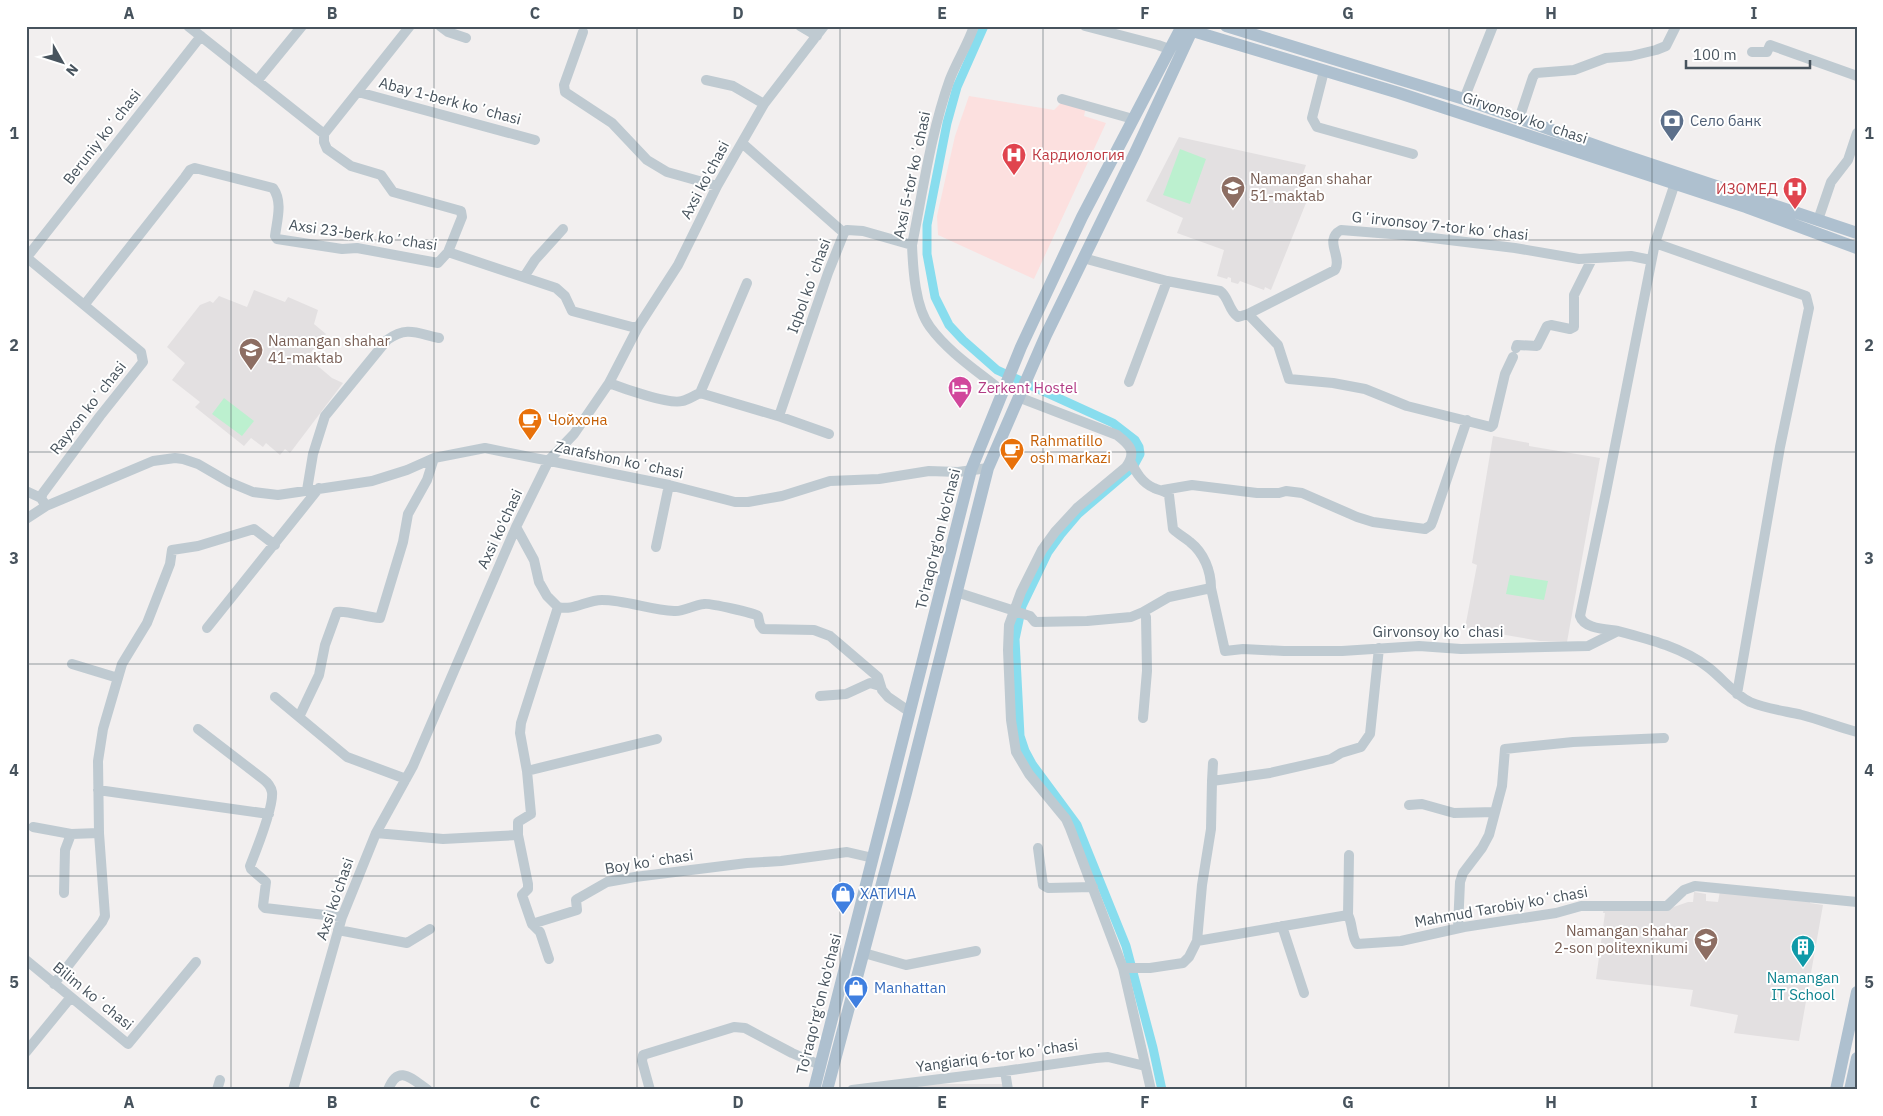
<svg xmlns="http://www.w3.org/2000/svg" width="1883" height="1116" viewBox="0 0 1883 1116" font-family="'IBM Plex Sans',sans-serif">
<rect width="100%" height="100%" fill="#f2efef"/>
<path fill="#e3e0e1" d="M1179 137 1306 165 1296 193 1308 198 1271 290 1265 287 1264 290 1240 281 1238 284 1231 282V278L1228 277 1227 279 1217 276 1224 250 1177 233 1183 218 1146 201Z
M254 290 285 302 288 297 318 310 314 324 326 334 307 357 332 378 343 383 290 453 285 449 280 455 266 443 263 447 251 438 244 446 195 407 200 402 172 380 185 363 167 347 200 305 210 301 213 303 219 296 247 307Z
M1493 436 1529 443V446L1600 458 1567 642 1540 641 1465 628 1477 565 1472 563Z
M1720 891 1810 901V903L1823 905 1799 1041 1734 1033 1738 1015 1690 1006 1693 990 1596 979 1605 913H1603L1604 908 1662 911 1688 902H1693L1694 892 1706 894V901L1718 902Z
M941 1084H1005V1090H920V1085Z"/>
<path fill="#fce0df" d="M969 96 1054 110 1061 103 1086 107 1084 116 1106 123 1034 279 938 235 937 216 955 136Z"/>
<path fill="#bcf0cf" d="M1180 149 1206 159 1190 204 1163 195Z
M224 398 254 421 242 436 212 414Z
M1510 575 1548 581 1544 600 1506 594Z"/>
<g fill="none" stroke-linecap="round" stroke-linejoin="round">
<path stroke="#8de" stroke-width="9" d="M984 26 957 87 947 123 927 225V254L935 297 949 325 963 340 997 370 1113 423 1135 440 1139 447 1140 454 1133 467 1078 514 1061 534 1048 552 1022 606 1015 639 1020 736 1025 751 1032 764 1077 825 1126 946 1153 1048 1162 1090"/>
<path stroke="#bfcad1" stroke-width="10" d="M188 26 324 134
M440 26 448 32 466 38
M800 26 817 36
M974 26C968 44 957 61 950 79 931 132 923 190 912 245 913 269 915 307 930 327 949 353 979 372 1003 392
M1085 26 1158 45 1169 49
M583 32 564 85 565 92 612 123 647 160 667 172 717 186
M1752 52H1767L1770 45 1857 76
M1324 71 1312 118 1317 127 1413 154
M706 80 733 86 764 104
M257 81 302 26
M358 92 535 140
M1062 99 1133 119
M1464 99 1493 26
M1519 119 1533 77 1536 73 1574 70 1606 58 1631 56 1656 50 1666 46 1676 26
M324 134V142L327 149 351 166 381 175 393 192 461 211 462 217 448 252
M324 134 410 26
M742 143 844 233
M1818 220 1831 182 1848 160 1857 133
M1655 243 1806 296 1809 308 1780 447 1737 694
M26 257 141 352 143 362 100 416 43 493 41 498 46 506
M27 257 201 36
M1083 258 1167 281 1220 291C1229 297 1228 310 1238 317L1248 314 1335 270C1343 257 1323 240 1341 230L1416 236 1515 248 1579 259 1631 256 1651 260
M524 277 535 260 563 229
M85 304 185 177 190 170 195 168 273 188C283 202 277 220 275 236L277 239 342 249 357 248 438 263 448 252 556 288 565 296 572 311 632 327H638
M1248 314 1278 345 1289 379 1333 383 1365 389 1407 406 1491 427 1493 425 1505 374 1513 357
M1516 348 1517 345 1537 346 1547 326 1551 325 1570 329 1574 327V295L1592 259
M1129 382 1167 281
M609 383C622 388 670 405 682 401 688 400 695 395 700 393L781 417 829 434
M700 393 747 283
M1018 397 1117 435C1130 445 1137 452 1126 467L1078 507 1055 532 1042 550 1021 592 1009 625 1008 650 1011 720 1016 752 1029 774 1066 819 1070 828 1123 968 1151 1090
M779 416 828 273 844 233 847 230 863 231 912 245
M1130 461C1136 472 1142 483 1154 488 1160 491 1165 490 1169 495L1173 529C1178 534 1184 537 1190 542 1204 553 1211 571 1211 588
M307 490 313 454 325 416 387 340C407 326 416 333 439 338
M1163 490 1192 485 1257 493H1279L1286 491 1302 493 1357 517 1373 522 1425 529 1431 525 1433 520 1467 420
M26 491 41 498
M26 519 46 506 153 461 175 458 183 459 198 464 229 482 253 492 278 495 372 481 407 470 434 458 485 448 669 485 735 502H748L782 496 830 481 879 479 929 471 958 472 988 468
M516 527 534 560 539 582 547 596 558 607C574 611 586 600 602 600 625 600 651 610 674 611 684 612 693 605 704 604 710 603 754 613 758 616L760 625 763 629 814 630 830 636 878 677 882 690 888 697 910 712
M656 547 669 485
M956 592 1030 616 1035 622 1087 621 1131 617 1143 612 1169 597 1211 588 1225 651 1243 649 1284 651H1342L1419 646 1461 649 1588 646 1618 631C1649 639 1684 648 1709 668 1723 679 1734 694 1750 702 1767 709 1785 711 1802 715 1821 720 1838 727 1857 732
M207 628 319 488
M1618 631C1606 629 1584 629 1580 616L1606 492 1655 243 1677 177
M72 664 118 678
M820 696 846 694 870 683 880 686
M275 697 299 717
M1143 718 1147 671 1146 617 1143 612
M198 729 263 779C267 782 271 787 272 792 274 806 256 851 250 866L251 869 266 882 263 906 265 908 342 917
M527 771 657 739
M406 779 347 757 299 717 319 675 325 645 337 612C347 610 367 618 380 618L403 542 408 514 427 480 434 458
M1212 781 1213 763
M98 790 269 814
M1409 805 1422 804 1454 813 1495 812
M33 827 71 834
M376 833 443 839 518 835 528 884V889L522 895 532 924 577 910 576 900 579 898 607 882 635 877 747 863 781 861 847 852 873 858
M518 835V822L531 814 527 771 520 733 521 723 558 607
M1038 848 1043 885 1048 888 1093 887
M64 893 65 850 71 834 99 833
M1348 915 1349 855
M532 924 540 932 549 959
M1282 926 1304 993
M1458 928 1460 882 1463 873 1482 848 1489 835 1502 786 1505 749 1573 742 1664 738
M338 930 407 943 430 929
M1197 941 1348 915C1353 924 1351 936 1357 944L1401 941 1464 927 1556 913 1581 906H1667L1684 890 1695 886 1857 902
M864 953 906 965 976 951
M26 960 128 1044 196 962
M1123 968H1150L1183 963 1189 957 1197 941 1202 885 1211 829 1212 781 1270 773 1331 759 1341 753 1361 747 1370 734 1379 648
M54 984 102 922 105 916 99 833 98 761 103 729 122 664 147 623 170 564 172 550 198 546 254 529 275 545
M26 1052 71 997
M1005 1071 1008 1090
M217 1090 220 1080
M293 1090 342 917 376 833 413 766 516 527 549 460 574 434 609 383 638 327 678 265 717 186 764 104 824 26
M388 1090C398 1063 412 1079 428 1090
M650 1090 642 1061 643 1055 734 1027 745 1028 792 1053 820 1065
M852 1090 1005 1071 1096 1058 1108 1057 1145 1066"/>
<path stroke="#aec0cf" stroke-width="12" d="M1226 26 1464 99 1614 152 1857 233
M1186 29 1399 93 1746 207 1857 248
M814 1090 971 470 1021 347 1082 217 1182 26
M827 1090 906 793 988 468 1046 335 1135 153 1194 26
M1836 1090 1857 992
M1850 1090 1857 1058"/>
</g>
<path fill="none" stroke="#47535d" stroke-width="1" stroke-opacity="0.55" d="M231 26V1090M434 26V1090M637 26V1090M840 26V1090M1043 26V1090M1246 26V1090M1449 26V1090M1652 26V1090M26 240H1857M26 452H1857M26 664H1857M26 876H1857"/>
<defs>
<symbol id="bank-pin" viewBox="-11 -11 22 30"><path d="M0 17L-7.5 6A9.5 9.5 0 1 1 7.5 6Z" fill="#5c6f8a" stroke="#fff"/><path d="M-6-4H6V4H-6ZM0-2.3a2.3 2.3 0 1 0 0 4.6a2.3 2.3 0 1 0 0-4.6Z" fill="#fff"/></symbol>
<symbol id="hospital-pin" viewBox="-11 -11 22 30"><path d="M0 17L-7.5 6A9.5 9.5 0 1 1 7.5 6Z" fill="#e0444e" stroke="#fff"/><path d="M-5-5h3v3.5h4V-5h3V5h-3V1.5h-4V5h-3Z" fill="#fff"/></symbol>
<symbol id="school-pin" viewBox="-11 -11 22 30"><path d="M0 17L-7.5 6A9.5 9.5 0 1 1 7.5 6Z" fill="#8d6e63" stroke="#fff"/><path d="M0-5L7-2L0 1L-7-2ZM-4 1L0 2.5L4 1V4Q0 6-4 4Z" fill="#fff"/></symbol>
<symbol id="hotel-pin" viewBox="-11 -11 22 30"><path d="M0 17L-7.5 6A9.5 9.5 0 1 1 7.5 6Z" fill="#d1479c" stroke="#fff"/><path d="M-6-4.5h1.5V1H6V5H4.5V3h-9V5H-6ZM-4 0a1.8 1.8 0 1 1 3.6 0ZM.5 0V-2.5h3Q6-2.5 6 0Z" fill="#fff"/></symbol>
<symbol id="cafe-pin" viewBox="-11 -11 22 30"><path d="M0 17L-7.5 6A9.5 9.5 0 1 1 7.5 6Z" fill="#e8710a" stroke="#fff"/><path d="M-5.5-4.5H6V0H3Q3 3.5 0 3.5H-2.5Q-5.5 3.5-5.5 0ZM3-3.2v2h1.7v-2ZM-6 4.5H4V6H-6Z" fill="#fff"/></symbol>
<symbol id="shop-pin" viewBox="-11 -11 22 30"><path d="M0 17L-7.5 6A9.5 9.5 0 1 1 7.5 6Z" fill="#3f7fe0" stroke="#fff"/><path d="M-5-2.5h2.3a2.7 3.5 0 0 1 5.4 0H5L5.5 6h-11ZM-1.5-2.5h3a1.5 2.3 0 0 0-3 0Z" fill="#fff"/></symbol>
<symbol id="building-pin" viewBox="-11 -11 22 30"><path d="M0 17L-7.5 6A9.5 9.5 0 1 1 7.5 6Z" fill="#0f9aa8" stroke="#fff"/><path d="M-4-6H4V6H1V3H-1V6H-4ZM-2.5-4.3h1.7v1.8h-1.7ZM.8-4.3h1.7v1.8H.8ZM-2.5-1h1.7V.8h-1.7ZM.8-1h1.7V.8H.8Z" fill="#fff"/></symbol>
</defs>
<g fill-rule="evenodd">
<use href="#bank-pin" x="1658" y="107" width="28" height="38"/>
<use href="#hospital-pin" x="1000" y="141" width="28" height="38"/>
<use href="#school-pin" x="1219" y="174" width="28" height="38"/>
<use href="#hospital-pin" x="1781" y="175" width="28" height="38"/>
<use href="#school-pin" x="237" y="336" width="28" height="38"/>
<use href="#hotel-pin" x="946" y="374" width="28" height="38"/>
<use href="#cafe-pin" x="516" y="406" width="28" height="38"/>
<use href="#cafe-pin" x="998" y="436" width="28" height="38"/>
<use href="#shop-pin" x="829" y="880" width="28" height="38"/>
<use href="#school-pin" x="1692" y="926" width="28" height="38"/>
<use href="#building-pin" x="1789" y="933" width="28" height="38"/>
<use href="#shop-pin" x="842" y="974" width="28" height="38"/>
</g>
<g text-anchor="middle" stroke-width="4" stroke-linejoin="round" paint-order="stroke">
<g font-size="15" fill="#47535d" stroke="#fff">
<text transform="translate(450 101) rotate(15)" y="5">Аbay 1-berk koʼchasi</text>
<text transform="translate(1525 118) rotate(19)" y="5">Girvonsoy koʻchasi</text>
<text transform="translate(102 137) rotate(-52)" y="5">Beruniy koʻchasi</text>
<text transform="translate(912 175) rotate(-78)" y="5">Аxsi 5-tor koʼchasi</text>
<text transform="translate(705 180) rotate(-62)" y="5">Axsi ko'chasi</text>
<text transform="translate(1440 226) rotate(6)" y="5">Gʼirvonsoy 7-tor koʼchasi</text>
<text transform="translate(363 235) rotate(8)" y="5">Аxsi 23-berk koʼchasi</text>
<text transform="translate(809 286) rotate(-70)" y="5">Iqbol koʻchasi</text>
<text transform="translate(88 408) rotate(-52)" y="5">Rayxon koʻchasi</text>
<text transform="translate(619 460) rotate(12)" y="5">Zarafshon koʻchasi</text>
<text transform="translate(500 529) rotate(-65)" y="5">Axsi ko'chasi</text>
<text transform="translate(938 539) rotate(-76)" y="5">To'raqo'rg'on ko'chasi</text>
<text x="1438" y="637">Girvonsoy koʻchasi</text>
<text transform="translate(649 862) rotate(-9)" y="5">Boy koʻchasi</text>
<text transform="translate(335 899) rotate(-71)" y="5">Axsi ko'chasi</text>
<text transform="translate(1501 907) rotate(-10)" y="5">Mahmud Tarobiy koʻchasi</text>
<text transform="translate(93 996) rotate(39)" y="5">Bilim koʻchasi</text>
<text transform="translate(819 1004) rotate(-76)" y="5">To'raqo'rg'on ko'chasi</text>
<text transform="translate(997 1056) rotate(-8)" y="5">Yangiаriq 6-tor koʼchasi</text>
</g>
<g font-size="15" fill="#4e5e75" stroke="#fff" text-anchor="start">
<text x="1690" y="126">Село банк</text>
</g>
<g font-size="15" fill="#be3a42" stroke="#fff" text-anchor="start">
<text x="1032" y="160">Кардиология</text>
<text x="1778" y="194" text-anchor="end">ИЗОМЕД</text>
</g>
<g font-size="15" fill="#785e54" stroke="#fff" text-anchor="start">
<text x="1250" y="184">Namangan shahar<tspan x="1250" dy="17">51-maktab</tspan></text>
<text x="268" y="346">Namangan shahar<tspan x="268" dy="17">41-maktab</tspan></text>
<text x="1688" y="936" text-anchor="end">Namangan shahar<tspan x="1688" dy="17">2-son politexnikumi</tspan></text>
</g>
<g font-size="15" fill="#b23c85" stroke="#fff" text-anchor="start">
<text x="978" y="393">Zerkent Hostel</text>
</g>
<g font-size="15" fill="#c56008" stroke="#fff" text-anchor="start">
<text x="548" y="425">Чойхона</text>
<text x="1030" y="446">Rahmatillo<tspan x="1030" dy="17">osh markazi</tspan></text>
</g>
<g font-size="15" fill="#366cbe" stroke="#fff" text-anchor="start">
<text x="860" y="899">ХАТИЧА</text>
<text x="874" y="993">Manhattan</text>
</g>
<g font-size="15" fill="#0d838f" stroke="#fff">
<text x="1803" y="983">Namangan<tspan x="1803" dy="17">IT School</tspan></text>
</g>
</g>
<rect width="1883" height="1116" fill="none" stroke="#ffffff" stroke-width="55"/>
<g transform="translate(62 62) rotate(129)" stroke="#ffffff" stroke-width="4" paint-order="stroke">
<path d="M0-4L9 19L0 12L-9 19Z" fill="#47535d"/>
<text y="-8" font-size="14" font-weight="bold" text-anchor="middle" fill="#47535d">N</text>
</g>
<path d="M1686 60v8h124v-8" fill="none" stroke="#47535d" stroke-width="2.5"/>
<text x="1693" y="60" font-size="15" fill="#47535d" stroke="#ffffff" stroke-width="4" paint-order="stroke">100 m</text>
<rect x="28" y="28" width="1828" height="1060" fill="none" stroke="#47535d" stroke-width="2"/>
<g font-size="16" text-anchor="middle" font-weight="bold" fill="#47535d">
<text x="129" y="19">A</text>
<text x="332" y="19">B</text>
<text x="535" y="19">C</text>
<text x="738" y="19">D</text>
<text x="942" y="19">E</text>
<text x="1145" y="19">F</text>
<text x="1348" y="19">G</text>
<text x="1551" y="19">H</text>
<text x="1754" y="19">I</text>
<text x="14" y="139">1</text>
<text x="1869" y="139">1</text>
<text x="14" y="351">2</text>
<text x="1869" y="351">2</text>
<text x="14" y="564">3</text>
<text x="1869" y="564">3</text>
<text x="14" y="776">4</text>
<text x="1869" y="776">4</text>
<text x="14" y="988">5</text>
<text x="1869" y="988">5</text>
<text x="129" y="1108">A</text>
<text x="332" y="1108">B</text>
<text x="535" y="1108">C</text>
<text x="738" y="1108">D</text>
<text x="942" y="1108">E</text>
<text x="1145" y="1108">F</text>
<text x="1348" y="1108">G</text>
<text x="1551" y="1108">H</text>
<text x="1754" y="1108">I</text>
</g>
</svg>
